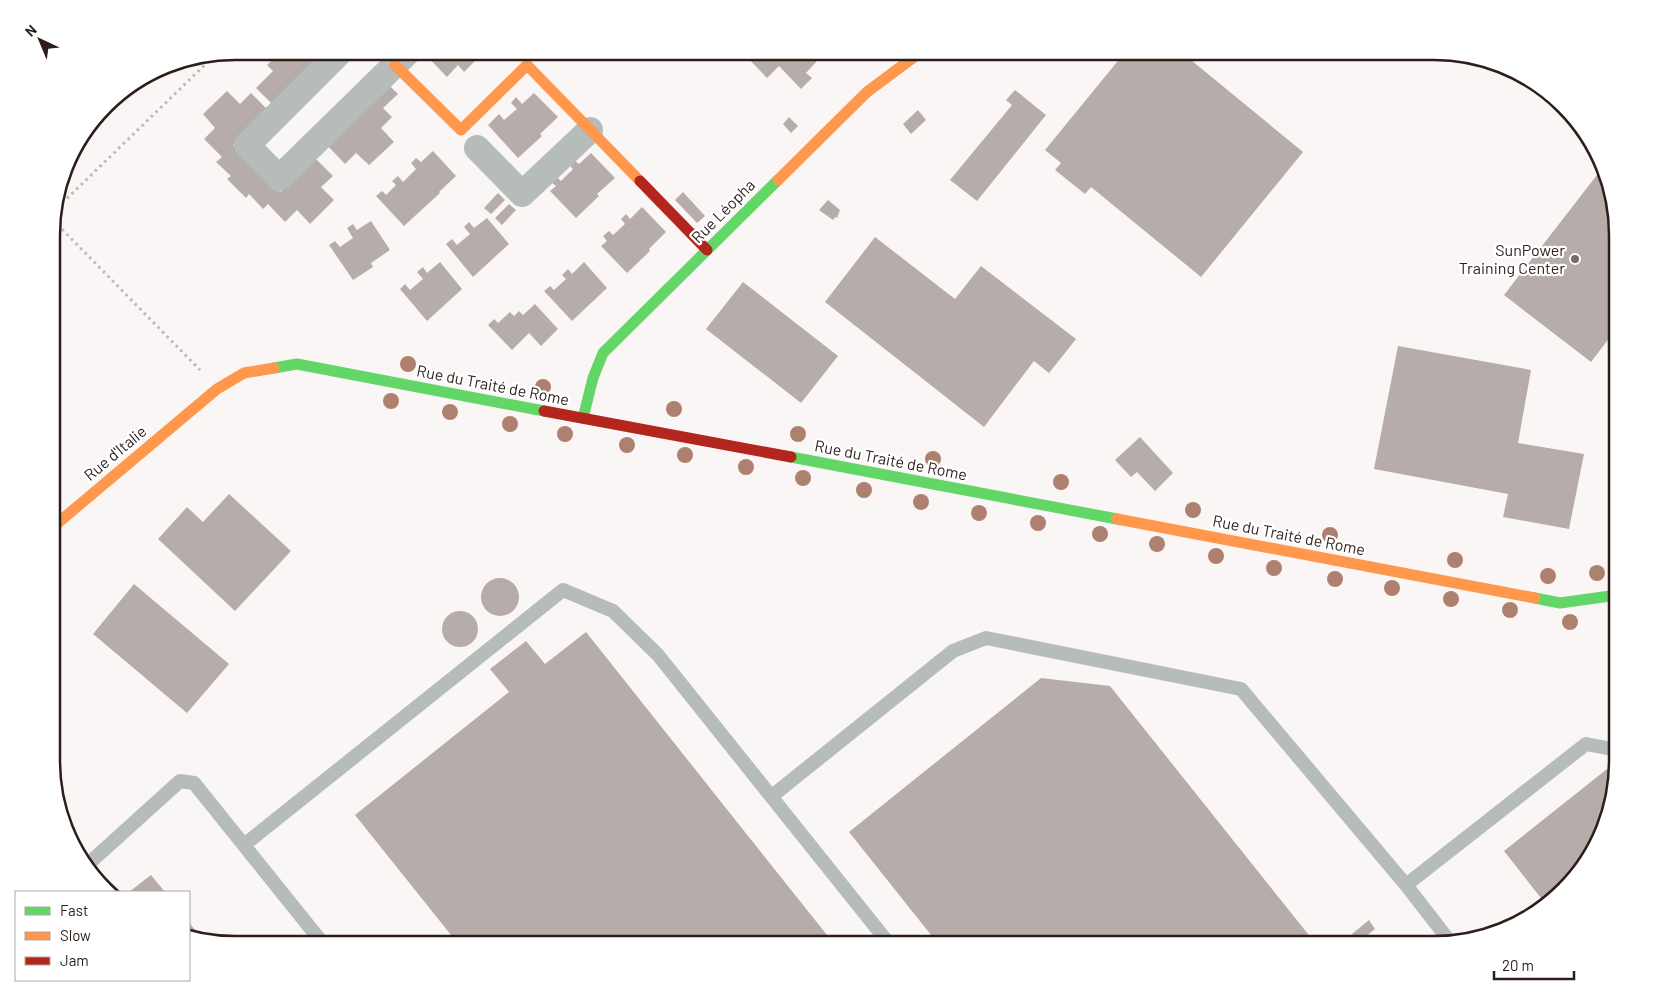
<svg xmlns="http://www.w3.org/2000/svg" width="1669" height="996" viewBox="0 0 1669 996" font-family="Barlow,sans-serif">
<rect width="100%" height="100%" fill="#fbf6f6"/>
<path fill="#b6adab" d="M282 51H287L290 54 294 51H329L274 106 256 88 273 71 267 65Z
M424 51H485L464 72 458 65 447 77 423 52Z
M749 51H815L812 55 818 60 806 73 812 78 801 89 779 66 767 78 745 55Z
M1126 51H1180L1303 152 1201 277 1091 187 1085 194 1055 170 1061 163 1045 150Z
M389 85 398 94 383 108 392 117 381 128 394 142 369 165 356 153 345 164 327 145Z
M1015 90 1046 115 977 201 950 180 1012 105 1006 100Z
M227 91 240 104 251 93 269 111 233 145 280 192 315 158 333 176 321 187 334 200 310 224 297 210 285 222 268 204 263 209 249 194 246 198 227 179 231 176 216 162 222 157 204 139 215 128 203 114Z
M534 93 558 117 540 134 542 136 518 158 488 125 499 114 504 120 517 109 511 103 516 97 522 104Z
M918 110 926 120 911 134 903 124Z
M789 117 798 126 791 133 783 124Z
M433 151 456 176 439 192 440 193 404 226 376 196 382 191 386 195 396 185 392 181 398 176 403 182 416 169 411 163 416 158 421 162Z
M591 153 615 178 597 194 599 196 576 218 550 191 556 186 551 182 557 177 561 181 573 169 569 165 574 160 579 164Z
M1600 171 1617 223V328L1591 362 1504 295Z
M683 192 705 216 697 223 675 200Z
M498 193 505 200 491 214 484 208Z
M828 200 840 210 837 218 835 217 833 220 819 210Z
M509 204 516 210 502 225 495 218Z
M642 207 666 232 649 249 650 251 627 273 601 246 607 241 603 236 609 231 613 235 625 224 621 219 626 214 630 219Z
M487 218 509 244 473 277 446 244 452 239 457 245 470 234 464 227 469 222 474 228Z
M371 221 390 250 371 263 373 267 353 280 329 245 335 241 340 247 353 238 347 228 353 224 357 230Z
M875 237 955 299 981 266 1076 339 1049 373 1034 361 984 427 825 302Z
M440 262 462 289 427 321 400 289 405 284 410 290 423 279 417 272 423 267 427 273Z
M584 262 607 288 572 321 544 291 550 286 554 290 566 279 562 275 568 269 572 274Z
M743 282 838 356 801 403 706 329Z
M535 304 558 329 541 346 529 333 512 350 488 325 494 319 498 323 510 312 514 316 519 311 523 315Z
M1398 346 1531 370 1518 443 1584 454 1569 529 1503 517 1508 494 1374 469Z
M1140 437 1173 473 1155 491 1137 472 1131 477 1115 460Z
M229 494 291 551 235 611 158 539 187 507 203 522Z
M481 597a19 19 0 1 1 38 0a19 19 0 1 1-38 0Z
M134 584 229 664 187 713 93 634Z
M442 629a18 18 0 1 1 36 0a18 18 0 1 1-36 0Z
M586 632 764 856 835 945H459L355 815 509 692 490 669 526 641 545 664Z
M1041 678 1110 686 1316 944 939 945 849 832Z
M1607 769 1615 780 1593 853 1544 902 1504 851Z
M151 875 165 892H129Z
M1369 920 1375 929 1359 942 1352 934Z
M189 922 203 941 189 939Z"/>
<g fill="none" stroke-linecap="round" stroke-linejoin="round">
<path stroke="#b8baba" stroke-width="3" stroke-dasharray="2.5 4" stroke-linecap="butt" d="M53 212 215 55
M53 220 200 370"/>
<path stroke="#b5bcba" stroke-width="14" d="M772 796 953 651 986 638 1241 689 1406 885 1451 943
M244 845 563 590 613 611 658 655 890 945
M86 866 180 781 194 783 324 945
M1406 885 1586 744 1617 750"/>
<path stroke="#b5bcba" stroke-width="26" d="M341 51 247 145 279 178 409 51
M477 148 522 194 590 130"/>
<path stroke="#63d668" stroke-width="11" d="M274 368 297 364 544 411
M583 418 593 378 603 353 778 180
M791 457 1117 519
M1535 598 1560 603 1617 595"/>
<path stroke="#ff974d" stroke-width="11" d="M395 65 461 130 527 65 640 181
M778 180 867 92 922 51
M1117 519 1535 598
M53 527 217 389 244 373 274 368"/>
<path stroke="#b3261e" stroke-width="11" d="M640 181 707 250
M544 411 791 457"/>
</g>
<g fill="#ae806f">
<circle cx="408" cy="364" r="8"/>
<circle cx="543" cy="387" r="8"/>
<circle cx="391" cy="401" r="8"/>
<circle cx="674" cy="409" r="8"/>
<circle cx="450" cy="412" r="8"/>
<circle cx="510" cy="424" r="8"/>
<circle cx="565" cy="434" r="8"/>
<circle cx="798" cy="434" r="8"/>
<circle cx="627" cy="445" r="8"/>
<circle cx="685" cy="455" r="8"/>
<circle cx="933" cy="459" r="8"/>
<circle cx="746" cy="467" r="8"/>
<circle cx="803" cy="478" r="8"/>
<circle cx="1061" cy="482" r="8"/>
<circle cx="864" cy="490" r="8"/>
<circle cx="921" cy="502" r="8"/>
<circle cx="1193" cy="510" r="8"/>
<circle cx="979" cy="513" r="8"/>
<circle cx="1038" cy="523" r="8"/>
<circle cx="1100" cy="534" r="8"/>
<circle cx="1330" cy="535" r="8"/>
<circle cx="1157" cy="544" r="8"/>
<circle cx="1216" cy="556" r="8"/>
<circle cx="1455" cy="560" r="8"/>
<circle cx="1274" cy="568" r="8"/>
<circle cx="1597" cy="573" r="8"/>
<circle cx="1548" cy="576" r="8"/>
<circle cx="1335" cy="579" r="8"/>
<circle cx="1392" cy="588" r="8"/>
<circle cx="1451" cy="599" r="8"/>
<circle cx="1510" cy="610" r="8"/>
<circle cx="1570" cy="622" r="8"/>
</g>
<circle fill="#756a67" stroke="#fff" stroke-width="2" cx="1575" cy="259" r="5"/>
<g text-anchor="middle" stroke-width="4.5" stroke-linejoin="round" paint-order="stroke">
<g font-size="16" fill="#2d1e1a" stroke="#fff">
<text transform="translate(723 211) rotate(-45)" y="6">Rue Léopha</text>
<text transform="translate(493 385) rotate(11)" y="6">Rue du Traité de Rome</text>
<text transform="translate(115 453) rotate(-40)" y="6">Rue d'Italie</text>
<text transform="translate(891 460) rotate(11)" y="6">Rue du Traité de Rome</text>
<text transform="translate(1289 535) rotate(11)" y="6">Rue du Traité de Rome</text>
</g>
<g font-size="16" fill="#2d1e1a" stroke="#fff" text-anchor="end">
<text x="1565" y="256">SunPower<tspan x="1565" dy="18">Training Center</tspan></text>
</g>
</g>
<path d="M0 0H1669V996H0ZM235 60H1434A175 175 0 0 1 1609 235V761A175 175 0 0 1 1434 936H235A175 175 0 0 1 60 761V235A175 175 0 0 1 235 60Z" fill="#fff" fill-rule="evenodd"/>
<path fill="none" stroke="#2d1e1a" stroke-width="2.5" d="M235 60H1434A175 175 0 0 1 1609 235V761A175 175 0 0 1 1434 936H235A175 175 0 0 1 60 761V235A175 175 0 0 1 235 60Z"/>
<rect x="15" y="891" width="175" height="90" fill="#ffffff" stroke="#aba5a3"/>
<rect x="25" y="907" width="25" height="8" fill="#63d668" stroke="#aba5a3"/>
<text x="60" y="916" font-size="15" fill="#2d1e1a">Fast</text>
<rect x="25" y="932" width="25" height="8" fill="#ff974d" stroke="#aba5a3"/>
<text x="60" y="941" font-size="15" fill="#2d1e1a">Slow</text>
<rect x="25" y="957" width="25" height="8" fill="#b3261e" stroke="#aba5a3"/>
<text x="60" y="966" font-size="15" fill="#2d1e1a">Jam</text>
<g transform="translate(40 40) rotate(316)" stroke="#ffffff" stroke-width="4" paint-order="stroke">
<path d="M0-4L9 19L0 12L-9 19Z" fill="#2d1e1a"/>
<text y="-8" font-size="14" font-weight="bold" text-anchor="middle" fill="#2d1e1a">N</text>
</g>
<path d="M1494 971v8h80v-8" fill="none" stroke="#2d1e1a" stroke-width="2.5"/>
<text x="1502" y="971" font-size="15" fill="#2d1e1a" stroke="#ffffff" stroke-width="4" paint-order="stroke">20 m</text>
</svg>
